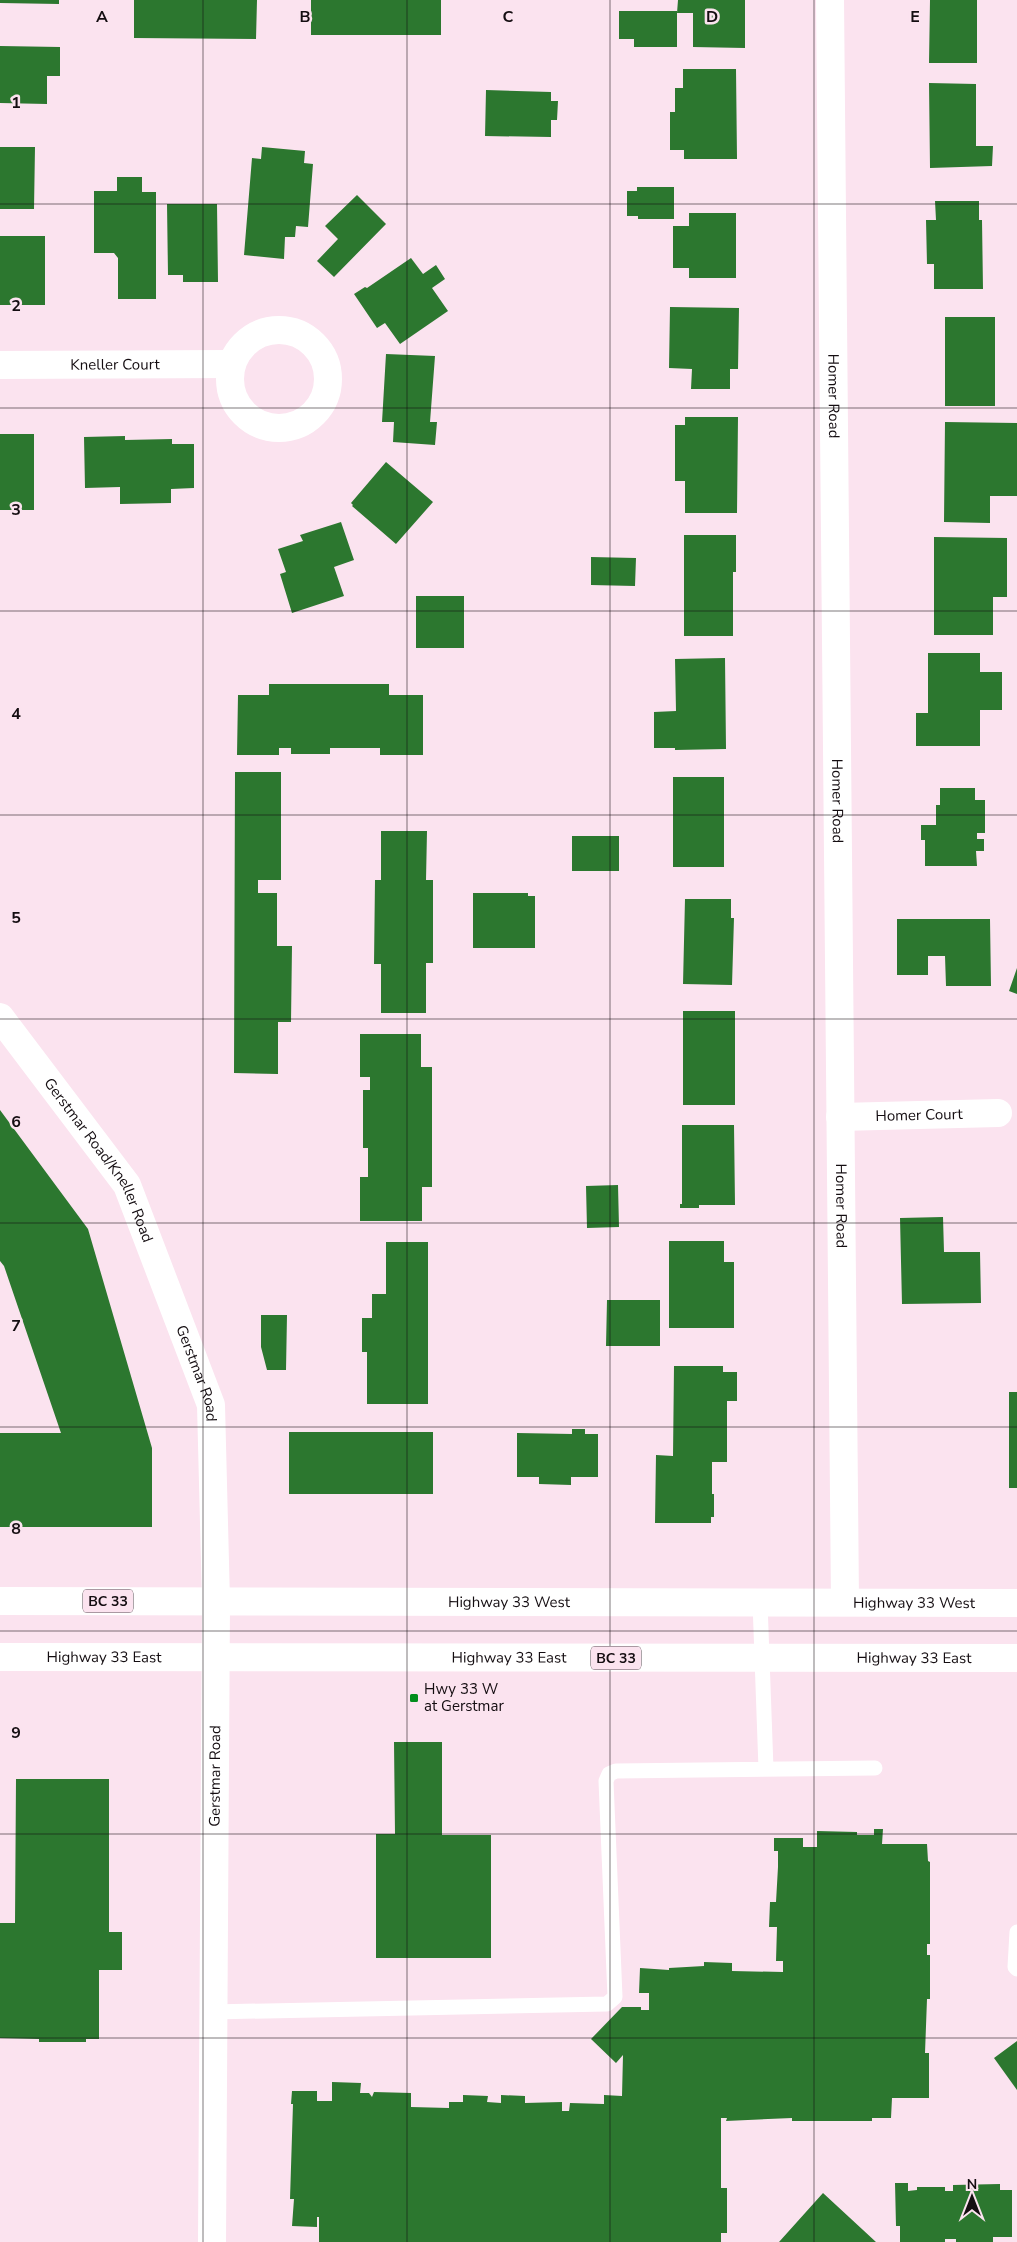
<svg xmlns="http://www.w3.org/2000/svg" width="1017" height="2242" viewBox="0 0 1017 2242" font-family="'Nunito Sans',sans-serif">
<rect width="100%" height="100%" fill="#fbe3ef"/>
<path fill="#2c772f" d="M0 0H59V4L0 3Z
M134 0H257L256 39 134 38Z
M311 0H441V35H311Z
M678 0H745V48L693 47V13H677Z
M930 0H977V63H929Z
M619 11H677V47H634V39H619Z
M0 46 60 47V76H47V104L0 103Z
M683 69H736L737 159H684V150H670V112H675V88H683Z
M929 83 976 84V146H993L992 166 930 168Z
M486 90 551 92V101H558L557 120H551V137L485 136Z
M0 147H35L34 209H0Z
M262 147 305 151 304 163 313 164 308 227 296 226 295 237H285L284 259 244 255 252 158 261 159Z
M117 177H142V192H156V299H118V258L114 253H94V191H117Z
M637 187H674V219H638V216H627V191H637Z
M357 195 386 224 334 277 317 261 338 239 325 226Z
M935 201H979V220H982L983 289H934V264H927L926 220H936Z
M167 204H217L218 282H183V275H168Z
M689 213H736V278H689V268H673V226H689Z
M0 236H45V305H0Z
M411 258 423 274 436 265 445 279 432 288 448 311 400 344 385 323 377 328 354 294 365 287 367 288Z
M670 307 739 308 738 369H730V389H691L692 369 669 368Z
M945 317H995V406H945Z
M386 354 435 356 430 422H437L435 445 393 442 394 422H382Z
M685 417H738L737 513H685V481H675V425H685Z
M945 422 1017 423V496H990V523L944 522Z
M0 434H34V510H0Z
M125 436V440L172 439V444H194V488L171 489V503L120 504V487L85 488 84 437Z
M386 462 433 502 396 544 352 506 353 505 351 503Z
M341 522 354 560 334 567 344 596 292 613 280 574 286 572 278 549 303 541 300 535Z
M684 535H736V572H733V636H684Z
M934 537 1007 538V597H993V635H934Z
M591 557 636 558 635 586 591 585Z
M416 596H464V648H416Z
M928 653H980V672H1002V710H980V746H916V713H928Z
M725 658 726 749 675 750V748H654V712L676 711 675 659Z
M269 684H389V695H423V755H380V748H330V754H291V748H279V755H237L238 695H269Z
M235 772H281V880H258V893H277V946H292L291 1022H278V1074L234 1073Z
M673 777H724V867H673Z
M940 788H975V800H985V833H977V839H984V851H976L977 866H925V840H921V825H936V805H940Z
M381 831H427L426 880H433V963H426V1013H381V964H374L375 880H381Z
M572 836H619V871H572Z
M473 893H528V896H535V948H473Z
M685 899H731V918H734L732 985 683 984Z
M897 919H990L991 986H946L945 956H928V975H897Z
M1017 968V994L1009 991Z
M683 1011H735V1105H683Z
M360 1034H421V1067H432V1187H422V1221H360V1177H368V1148H363V1090H370V1077H360Z
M0 1110 88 1229 152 1448V1527H0V1433H61L4 1266 0 1261Z
M682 1125H734L735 1205H699V1208H680V1204H682Z
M618 1185 619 1227 587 1228 586 1186Z
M943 1217 944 1252H980L981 1303 902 1304 900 1218Z
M669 1241H724V1262H734V1328H669Z
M386 1242H428V1404H367V1352H362V1318H372V1294H386Z
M607 1300H660V1346H606Z
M261 1315H287L286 1370H267L261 1347Z
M674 1366H723V1372H737V1401H727V1462H712V1494H714V1517H711V1523H655L656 1455 673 1456Z
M1009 1392H1017V1488H1009Z
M572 1429H585V1434H598V1477H571V1485L539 1484V1477H517V1433L572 1434Z
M289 1432H433V1494H289Z
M394 1742H442V1835H491V1958H376V1834H395Z
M16 1779H109V1932H122V1970H99V2039H86V2042H39V2039L0 2038V1923H15Z
M874 1829H883L882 1844H927L928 1861 930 1862V1944H927V1955H930V1999H927L925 2053H929V2098H892L891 2118H872V2121H792V2118L726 2121 727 2118H721V2188H727V2233H721V2242H319V2217H317V2227L292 2226 294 2199H290L293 2104H291L292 2091H317V2101H332V2082L361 2083 360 2093H369L372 2097 374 2092 411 2093V2107L449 2108V2102H463V2095L488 2096 487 2102 501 2103V2095L525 2096V2103L562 2102V2111H569L570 2103 604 2104V2095L622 2096 623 2055 616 2063 591 2039 622 2007H641V2010H649V1993H639L640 1968 669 1970V1968L704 1966V1962L732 1963V1971L783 1972V1961H776L777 1927H769L770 1902H776L778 1867V1851H774V1838H803V1847H817V1831L857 1832V1835H874Z
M1017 2041V2090L994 2058Z
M895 2183H908V2191L917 2190V2187H945V2191H953V2185L1000 2184V2190H1012V2237H993V2242H956V2239H945V2242H900V2226H896Z
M823 2193 876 2242H779Z"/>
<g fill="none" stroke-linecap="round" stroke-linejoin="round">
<path stroke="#fff" stroke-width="15" d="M760 1602 766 1769
M1017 1932 1015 1967 1017 1969
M212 2012 607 2004 615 1997 606 1781 609 1774 616 1771 875 1768"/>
<g stroke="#fff" stroke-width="28">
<path id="s1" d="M830 0 845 1602"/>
<circle cx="279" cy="379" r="49"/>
<path id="s2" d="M0 365 231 364"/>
<path id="s3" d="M0 1017 127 1185 211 1405 216 1602"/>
<path id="s4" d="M840 1117 998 1113"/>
</g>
<path stroke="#fff" stroke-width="28" id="s5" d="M212 2242 216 1602"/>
<g stroke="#fff" stroke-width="28">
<path id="s6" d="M0 1601 1017 1603"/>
<path id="s7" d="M0 1657 1017 1658"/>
</g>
</g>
<path fill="none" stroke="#140d11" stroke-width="1" stroke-opacity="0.55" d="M203 0V2242M407 0V2242M610 0V2242M814 0V2242M0 204H1017M0 408H1017M0 611H1017M0 815H1017M0 1019H1017M0 1223H1017M0 1427H1017M0 1631H1017M0 1834H1017M0 2038H1017"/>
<rect fill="#028d1d" stroke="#fbe3ef" stroke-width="2" x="409" y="1693" width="10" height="10" rx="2.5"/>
<g text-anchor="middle" stroke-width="5" stroke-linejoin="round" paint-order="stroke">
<g fill="#fbe3ef" stroke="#594d54" stroke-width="1">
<rect x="83" y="1589.5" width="50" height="23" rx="4"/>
<rect x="591" y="1646.5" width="50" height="23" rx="4"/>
</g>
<g font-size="14" font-weight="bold" fill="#140d11">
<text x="108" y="1606">BC 33</text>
<text x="616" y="1663">BC 33</text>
</g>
<g font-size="15" fill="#140d11" stroke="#fbe3ef">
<text dy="5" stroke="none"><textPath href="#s2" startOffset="115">Kneller Court</textPath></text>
<text dy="5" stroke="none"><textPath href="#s1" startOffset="396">Homer Road</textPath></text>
<text dy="5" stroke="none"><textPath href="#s1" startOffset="801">Homer Road</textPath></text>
<text dy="5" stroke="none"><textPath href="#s4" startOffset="79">Homer Court</textPath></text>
<text dy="5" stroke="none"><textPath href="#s3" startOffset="175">Gerstmar Road/Kneller Road</textPath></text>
<text dy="5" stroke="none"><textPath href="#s1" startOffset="1206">Homer Road</textPath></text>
<text dy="5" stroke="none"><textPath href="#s3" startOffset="412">Gerstmar Road</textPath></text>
<text dy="5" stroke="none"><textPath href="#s6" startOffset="509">Highway 33 West</textPath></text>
<text dy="5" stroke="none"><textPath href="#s6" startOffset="914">Highway 33 West</textPath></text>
<text dy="5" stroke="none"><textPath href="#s7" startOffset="104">Highway 33 East</textPath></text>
<text dy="5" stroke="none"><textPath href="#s7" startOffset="509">Highway 33 East</textPath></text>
<text dy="5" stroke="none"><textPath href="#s7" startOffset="914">Highway 33 East</textPath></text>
<text dy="5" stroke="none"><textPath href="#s5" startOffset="466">Gerstmar Road</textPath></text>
</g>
<g font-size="15" fill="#140d11" stroke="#fbe3ef" text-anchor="start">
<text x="424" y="1694">Hwy 33 W<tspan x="424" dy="17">at Gerstmar</tspan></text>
</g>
</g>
<g font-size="16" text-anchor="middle" font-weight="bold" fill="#140d11" stroke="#fbe3ef" stroke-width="5" stroke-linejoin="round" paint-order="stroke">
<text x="102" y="22">A</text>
<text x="305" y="22">B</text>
<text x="508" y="22">C</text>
<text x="712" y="22">D</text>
<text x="915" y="22">E</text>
<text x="16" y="108">1</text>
<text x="16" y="311">2</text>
<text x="16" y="515">3</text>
<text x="16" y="719">4</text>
<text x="16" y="923">5</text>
<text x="16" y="1127">6</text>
<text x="16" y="1331">7</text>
<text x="16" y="1534">8</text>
<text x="16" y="1738">9</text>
</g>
<g transform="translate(972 2197)" stroke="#fbe3ef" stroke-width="4" paint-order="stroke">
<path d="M0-4L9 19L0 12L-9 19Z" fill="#140d11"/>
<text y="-8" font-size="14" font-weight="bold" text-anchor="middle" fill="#140d11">N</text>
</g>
</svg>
